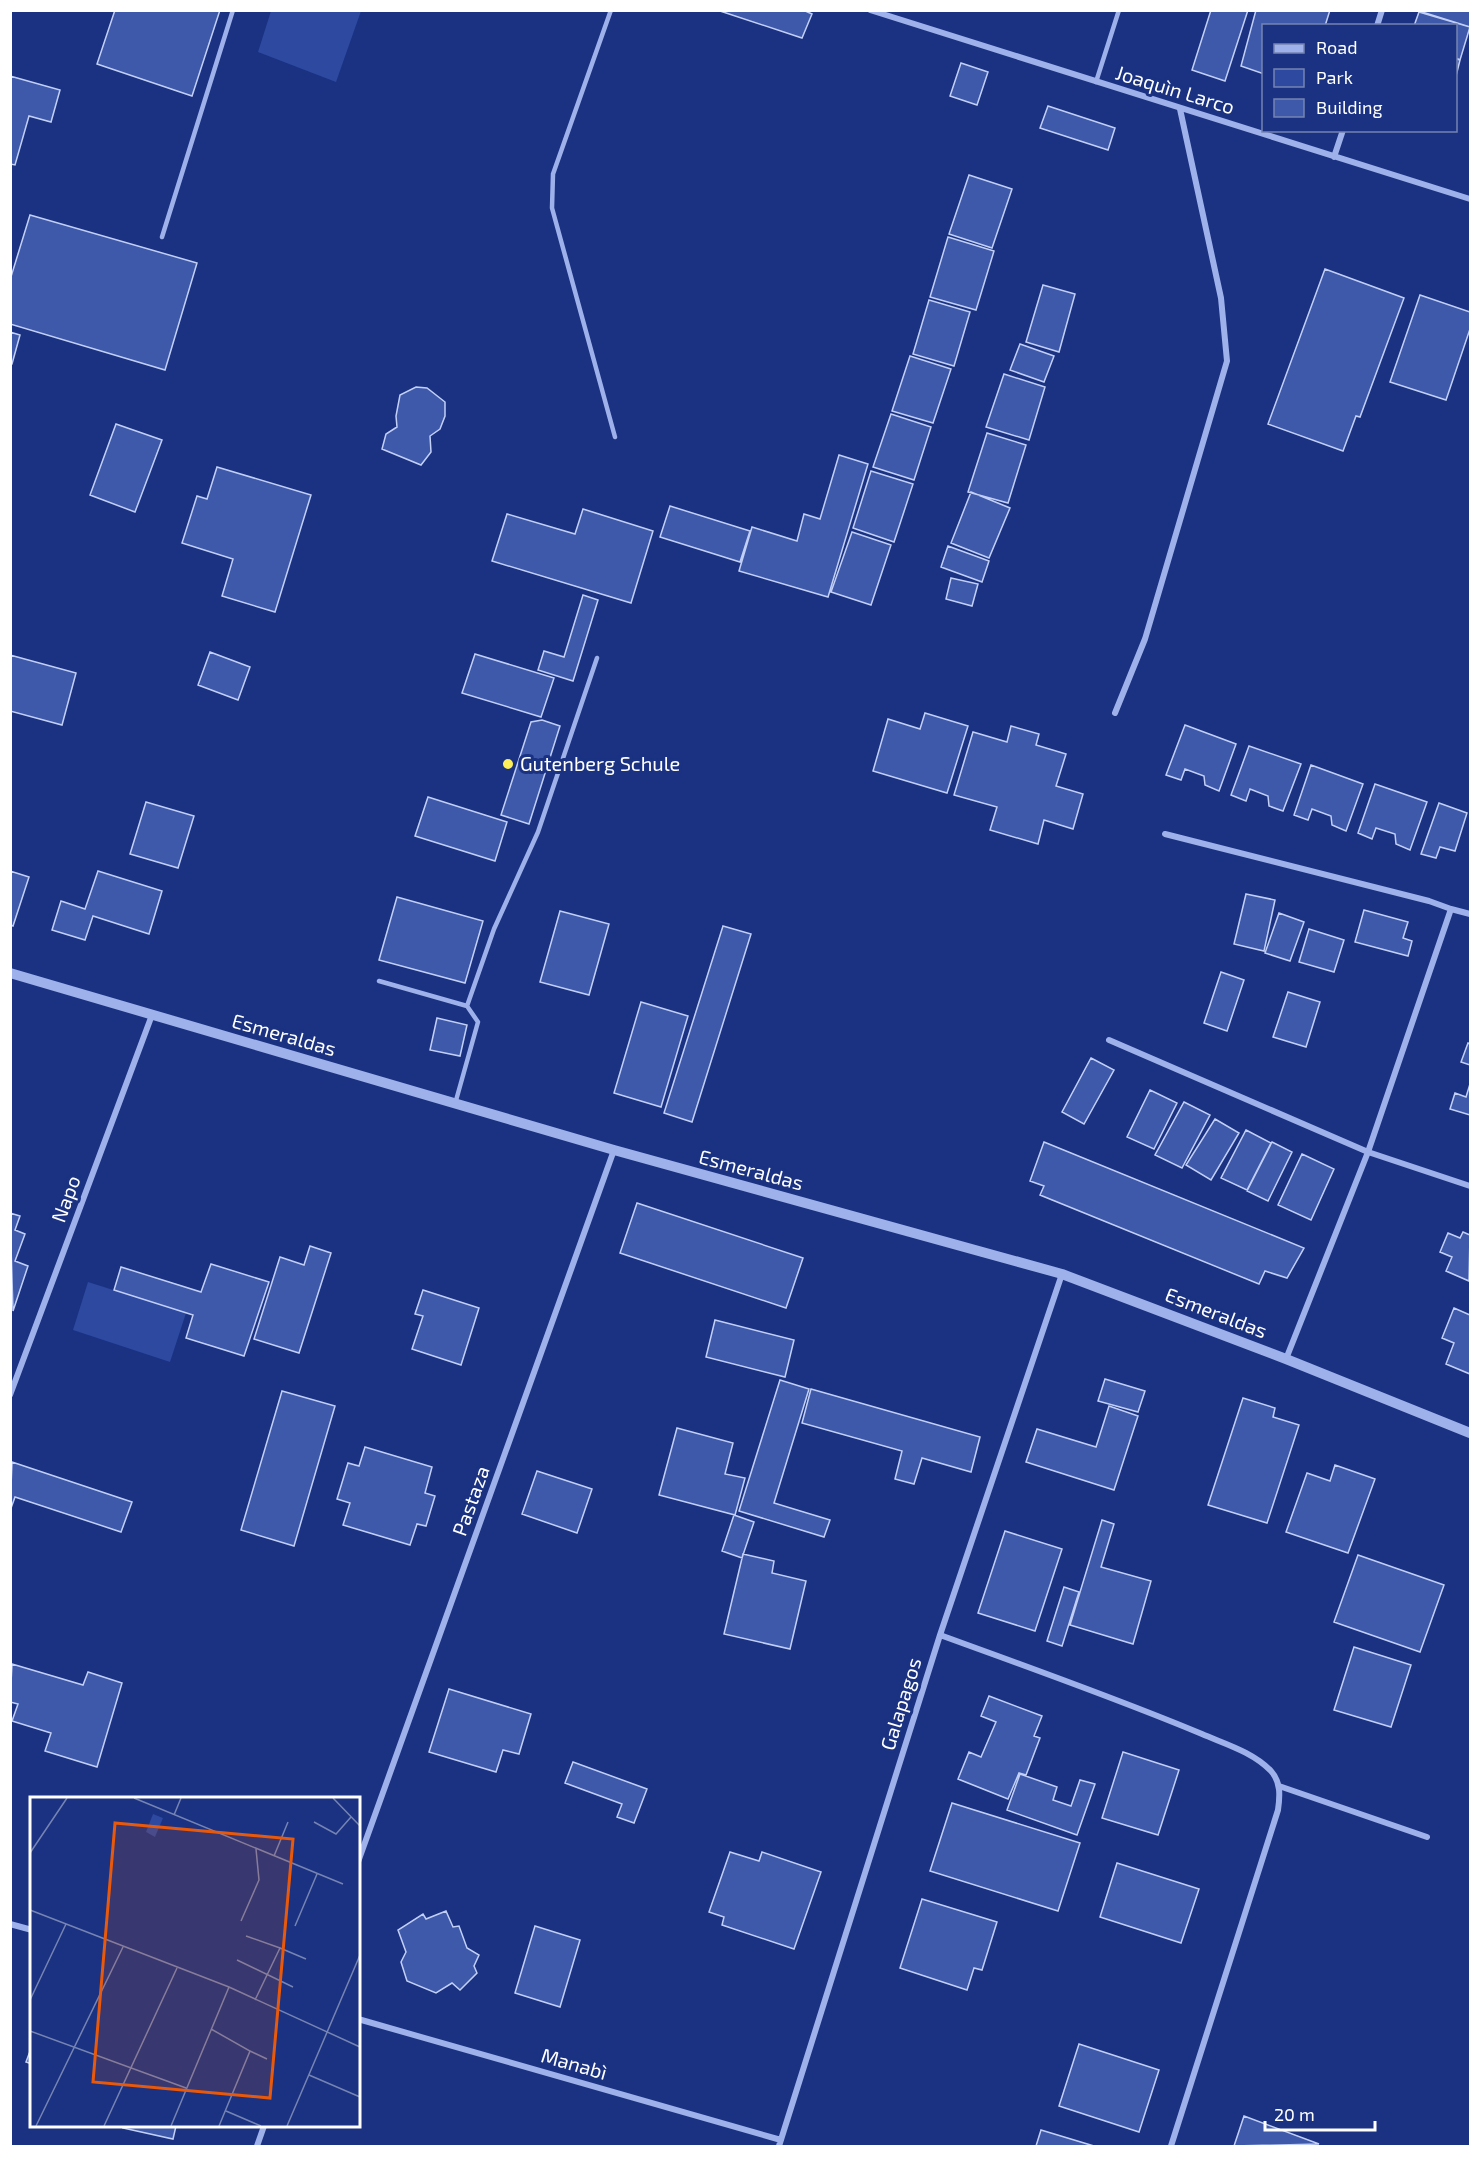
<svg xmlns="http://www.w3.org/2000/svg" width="1481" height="2157" viewBox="0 0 1481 2157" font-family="'Exo 2',sans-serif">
<rect width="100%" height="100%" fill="#1a3281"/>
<path fill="#2d49a0" d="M271 11H361L336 82 258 52Z
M88 1282 186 1313 170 1362 73 1330Z"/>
<path fill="#3e58aa" stroke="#c2d0f8" stroke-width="1.5" d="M115 10H220L192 96 97 64Z
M717 10H803L812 14 802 38Z
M1211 10H1248L1225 81 1192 70Z
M1256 10H1330L1325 26H1264V74L1241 66Z
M1470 10V27L1419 11V10Z
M1419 12 1470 27 1460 60 1456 58V26H1414Z
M1456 59 1460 60 1456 76Z
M961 63 988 72 977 105 950 96Z
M10 76 60 90 51 122 29 116 15 165 10 164Z
M1048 106 1115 128 1108 150 1040 128Z
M969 175 1012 189 992 248 949 234Z
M30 215 197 263 165 370 10 324V280Z
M948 237 994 251 976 310 930 297Z
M1325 269 1404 298 1360 417 1356 416 1343 451 1268 424Z
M1043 285 1075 294 1059 352 1026 342Z
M1420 295 1470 312V329L1446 400 1390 382Z
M929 300 970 312 954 366 913 354Z
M10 332 20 335 12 364H10Z
M1020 344 1054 356 1044 382 1010 370Z
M910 356 951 369 933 423 892 411Z
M1004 374 1045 387 1029 440 986 427Z
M416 387 427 388 445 402V416L440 429 430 436 431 452 421 465 382 449 386 434 397 427 396 416 400 395Z
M891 414 931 427 914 480 873 467Z
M116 424 162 440 135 512 90 495Z
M987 433 1026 445 1008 503 968 492Z
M839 455 868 464 828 597 739 571 752 527 797 541 804 514 820 519Z
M217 467 311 495 275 612 222 596 233 559 182 543 197 496 207 499Z
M871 471 913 484 894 542 853 528Z
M971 492 1010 508 989 558 951 543Z
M670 506 750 531 740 562 660 537Z
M583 509 653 531 631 603 492 561 507 514 575 534Z
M852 532 891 545 871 605 831 592Z
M948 546 989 561 982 582 941 567Z
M951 578 978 584 972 606 946 599Z
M583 595 598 600 573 681 538 670 544 651 564 657Z
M210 652 250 667 238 700 198 685Z
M475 654 554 678 541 717 462 693Z
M10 655 76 673 62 725 10 711Z
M925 713 968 726 947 793 873 771 888 719 920 729Z
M542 720 560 726 529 824 501 815 531 722Z
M1185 725 1236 744 1219 791 1205 785 1204 776 1185 769 1181 780 1166 775Z
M1011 726 1039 734 1036 745 1066 754 1056 786 1083 794 1073 829 1044 820 1038 844 990 830 997 807 954 795 973 732 1007 742Z
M1249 746 1301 764 1283 811 1269 806 1268 796 1250 789 1246 801 1231 795Z
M1311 765 1363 784 1346 831 1332 825 1331 816 1312 809 1308 820 1294 815Z
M1375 784 1427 802 1410 850 1396 844 1395 834 1376 828 1372 839 1358 833Z
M428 797 507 822 495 861 415 836Z
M146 802 194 816 178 868 130 854Z
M1439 803 1467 813 1455 851 1440 847 1436 858 1421 854Z
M10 871 29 877 13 926 10 925Z
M98 871 162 891 149 934 93 916 85 940 52 930 61 901 85 909Z
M1246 894 1275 900 1264 951 1234 944Z
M397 897 483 921 465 983 379 960Z
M1364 910 1408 922 1403 938 1412 941 1408 956 1355 942Z
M560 911 609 924 589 995 540 982Z
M1279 913 1304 922 1290 961 1265 953Z
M723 926 751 934 692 1122 664 1113Z
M1309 929 1344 940 1334 972 1299 962Z
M1221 972 1244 980 1227 1031 1204 1023Z
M1288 992 1320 1002 1306 1047 1273 1037Z
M641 1002 688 1016 661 1107 614 1093Z
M437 1018 467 1025 460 1056 430 1050Z
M1468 1043 1470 1044V1065L1461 1062Z
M1091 1058 1114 1070 1084 1124 1062 1112Z
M1470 1084V1115L1450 1109 1455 1093 1466 1097Z
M1150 1090 1177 1103 1154 1149 1127 1137Z
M1184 1102 1210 1115 1182 1168 1155 1155Z
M1215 1119 1239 1133 1211 1180 1186 1165Z
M1246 1130 1271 1143 1247 1190 1221 1178Z
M1044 1142 1304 1248 1287 1278 1265 1271 1259 1284 1040 1195 1044 1186 1030 1181Z
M1272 1142 1292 1152 1268 1201 1247 1191Z
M1302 1154 1334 1169 1311 1220 1278 1205Z
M637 1203 803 1258 786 1308 620 1253Z
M10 1213 20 1216 15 1230 25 1234 15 1261 28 1266 13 1311Z
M1463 1232 1470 1235 1469 1281 1446 1271 1452 1257 1440 1252 1448 1233 1460 1238Z
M310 1246 331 1253 299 1353 254 1339 280 1257 304 1265Z
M211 1264 269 1282 244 1356 186 1338 193 1315 114 1290 121 1267 201 1292Z
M423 1290 479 1308 461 1365 412 1349 423 1316 415 1314Z
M1454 1308 1470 1315V1374L1446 1364 1454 1343 1442 1338Z
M715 1320 794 1340 785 1377 706 1357Z
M1105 1379 1145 1391 1138 1412 1098 1401Z
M780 1380 809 1389 774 1503 830 1520 824 1537 739 1511Z
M811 1389 980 1437 971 1472 922 1458 914 1484 895 1479 902 1451 802 1423Z
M282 1391 335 1406 294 1546 241 1530Z
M1243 1398 1275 1408 1273 1417 1299 1425 1267 1523 1208 1505Z
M1109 1406 1138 1416 1114 1490 1026 1462 1037 1429 1096 1447Z
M677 1428 733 1443 725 1474 745 1478 735 1515 659 1495Z
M365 1447 432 1467 425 1493 435 1496 426 1526 417 1524 410 1545 343 1525 350 1503 337 1499 348 1463 359 1466Z
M12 1462 132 1502 121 1532 15 1497 10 1511Z
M1335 1465 1375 1479 1348 1553 1286 1532 1307 1473 1330 1481Z
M537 1471 592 1489 577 1533 522 1514Z
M734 1515 754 1522 742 1558 722 1551Z
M1102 1520 1114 1524 1101 1567 1151 1581 1133 1644 1070 1625Z
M1005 1531 1062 1549 1035 1631 978 1613Z
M743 1554 774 1561 772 1573 806 1581 790 1649 724 1634Z
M1358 1555 1444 1585 1420 1652 1334 1622Z
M1064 1587 1079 1592 1062 1646 1047 1641Z
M1354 1647 1411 1665 1391 1727 1334 1710Z
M12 1664 83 1685 88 1672 122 1683 97 1767 45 1751 51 1733 12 1721 18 1704 10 1702Z
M449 1689 531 1714 519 1754 503 1750 496 1772 429 1752Z
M989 1696 1042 1716 1034 1736 1040 1738 1026 1775 1019 1773 1008 1799 958 1779 969 1752 981 1757 996 1722 981 1716Z
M1123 1752 1179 1770 1158 1835 1102 1818Z
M573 1762 647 1789 634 1823 617 1817 622 1804 565 1783Z
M1020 1774 1057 1787 1053 1800 1071 1806 1080 1780 1095 1784 1077 1835 1007 1810Z
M952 1803 1080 1843 1058 1911 930 1871Z
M730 1852 759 1861 762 1852 821 1872 794 1949 722 1925 724 1917 709 1912Z
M1117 1863 1199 1889 1181 1943 1100 1917Z
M922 1899 997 1922 982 1970 974 1968 967 1990 900 1968Z
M446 1911 453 1927 459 1926 467 1948 479 1955 474 1966 477 1973 460 1990 452 1983 436 1993 407 1981 401 1962 406 1952 398 1930 423 1914 426 1919Z
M535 1926 580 1940 560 2007 515 1993Z
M1079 2044 1159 2070 1139 2132 1059 2106Z
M32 2046V2064L26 2062Z
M1244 2116 1319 2144 1234 2146Z
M124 2126H176L173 2139 123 2128Z
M1041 2130 1094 2146H1036Z"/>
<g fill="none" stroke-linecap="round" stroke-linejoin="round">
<path stroke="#9eb1eb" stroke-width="4.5" d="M611 10 553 174 552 208 615 437
M1096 82 1119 10
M162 237 233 10
M379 981 467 1006
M455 1104 478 1022 467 1006 494 929 538 832 597 658"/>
<path stroke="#9eb1eb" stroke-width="6" d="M870 10 1470 199
M1377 26 1382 10
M1334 157 1343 130
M1115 713 1145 639 1227 361 1221 298 1180 109
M1165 834 1429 901 1451 909 1368 1152 1286 1359
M1451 909 1470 914
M1109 1040 1368 1152 1470 1186
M10 1395 152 1015
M940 1635C1028 1667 1116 1698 1202 1734 1225 1744 1253 1752 1271 1771 1281 1782 1280 1796 1278 1810L1171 2146
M1279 1786 1427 1837
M358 1862 614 1150
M10 1924 32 1930
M358 2019 781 2140
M257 2146 264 2126
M779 2146 940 1635 1062 1274"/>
<path stroke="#9eb1eb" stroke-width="10" d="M10 973 614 1150 1062 1274 1286 1359 1470 1433"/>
</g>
<circle fill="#fdef5a" stroke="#1a3281" stroke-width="2" cx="508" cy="764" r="6"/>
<g text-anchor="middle" stroke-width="6" stroke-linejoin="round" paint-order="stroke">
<g font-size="20" fill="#fff" stroke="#1a3281">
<text transform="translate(1175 90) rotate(17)" y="7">Joaquìn Larco</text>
<text transform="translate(284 1035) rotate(16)" y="7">Esmeraldas</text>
<text transform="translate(751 1170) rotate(15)" y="7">Esmeraldas</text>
<text transform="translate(66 1199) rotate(-70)" y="7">Napo</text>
<text transform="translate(1216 1313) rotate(21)" y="7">Esmeraldas</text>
<text transform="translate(471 1501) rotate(-70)" y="7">Pastaza</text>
<text transform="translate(901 1704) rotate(-73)" y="7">Galapagos</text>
<text transform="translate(574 2064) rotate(16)" y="7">Manabì</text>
</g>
<g font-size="20" fill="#fff" stroke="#1a3281" text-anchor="start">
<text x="520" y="771">Gutenberg Schule</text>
</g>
</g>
<g transform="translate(30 1797)">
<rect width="330" height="330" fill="#1a3281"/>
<path d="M123 17 133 21 125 40 116 35Z" fill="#2d49a0"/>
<path fill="none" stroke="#7684b3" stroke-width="1.5" d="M104 1 313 87M303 1 330 29M144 18 151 1M284 25 306 37 321 20M0 56 37 1M244 59 258 25M0 113 199 190 330 250M211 124 229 83 226 52M265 129 287 77M216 139 250 151 225 203M250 151 276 162M207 163 263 190M0 203 36 127M181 232 220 254 189 329M0 234 156 291M220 254 237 262M279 278 330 300M196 314 231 329M6 329 93 150M74 329 147 171M141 329 199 190M257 329 330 158"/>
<path fill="#e8590c" fill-opacity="0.15" stroke="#e8590c" stroke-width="3" d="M85 26 263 42 240 301 63 285Z"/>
<rect width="330" height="330" fill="none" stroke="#fff" stroke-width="3"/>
</g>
<rect width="1481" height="2157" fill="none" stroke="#ffffff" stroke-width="24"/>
<rect x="1262" y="24" width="195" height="108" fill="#1a3281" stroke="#7684b3" stroke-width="1.5"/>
<rect x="1274" y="44" width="30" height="9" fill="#9eb1eb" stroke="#7684b3" stroke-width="1.5"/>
<text x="1316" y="54" font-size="18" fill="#ffffff">Road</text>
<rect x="1274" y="69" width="30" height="18" fill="#2d49a0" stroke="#7684b3" stroke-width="1.5"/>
<text x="1316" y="84" font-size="18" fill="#ffffff">Park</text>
<rect x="1274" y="99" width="30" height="18" fill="#3e58aa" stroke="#7684b3" stroke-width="1.5"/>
<text x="1316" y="114" font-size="18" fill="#ffffff">Building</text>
<path d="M1265 2121v9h110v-9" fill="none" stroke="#ffffff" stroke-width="3"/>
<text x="1274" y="2121" font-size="18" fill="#ffffff" stroke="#1a3281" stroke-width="4.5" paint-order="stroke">20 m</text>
</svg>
